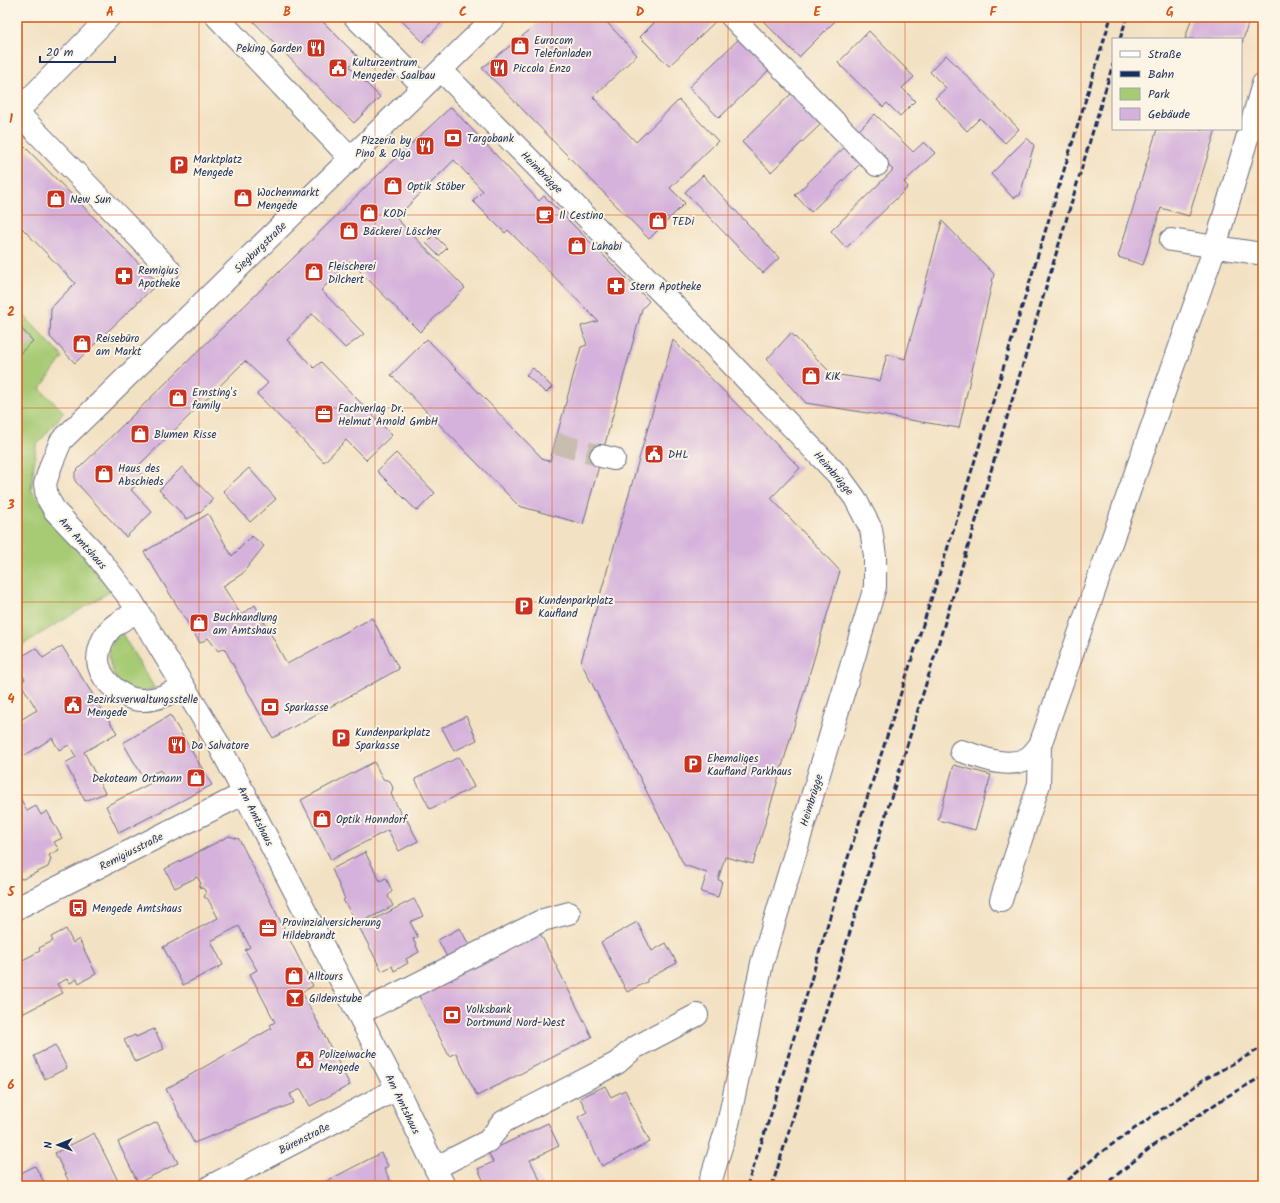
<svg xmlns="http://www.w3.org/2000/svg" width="1280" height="1203" viewBox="0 0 1280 1203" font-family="Kalam,sans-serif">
<rect width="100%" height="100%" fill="#fcf5e5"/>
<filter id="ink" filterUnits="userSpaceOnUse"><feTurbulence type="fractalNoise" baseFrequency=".025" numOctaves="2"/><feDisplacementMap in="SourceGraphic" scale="8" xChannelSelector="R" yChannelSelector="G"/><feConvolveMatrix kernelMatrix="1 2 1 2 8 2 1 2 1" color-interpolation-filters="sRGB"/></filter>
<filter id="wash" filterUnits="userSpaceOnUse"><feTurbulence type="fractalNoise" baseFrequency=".012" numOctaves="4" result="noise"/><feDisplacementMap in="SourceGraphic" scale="16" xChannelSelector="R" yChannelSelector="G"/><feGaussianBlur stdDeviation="0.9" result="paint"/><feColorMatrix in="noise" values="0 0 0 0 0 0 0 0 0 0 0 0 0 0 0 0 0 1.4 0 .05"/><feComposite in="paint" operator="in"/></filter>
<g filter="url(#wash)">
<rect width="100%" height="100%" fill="#f3e1c3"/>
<path fill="#a7cb74" stroke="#617d69" d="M17 308 63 357 40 389 64 412 36 446 31 490 111 591 17 648Z
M121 632 155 689 140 692 119 685C109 664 102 651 121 632Z"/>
<g id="blocks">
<path fill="#d5b2db" d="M249 17H318L359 58 349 66 380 97 354 123Z
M398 17H447L423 42Z
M543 17H602L637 55 593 97 636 142 679 100 718 141 670 188 685 203 649 239 482 68 530 30Z
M660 17H720L669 66 640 37Z
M759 17H839L799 57Z
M1192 17H1250L1241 47V39H1185Z
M869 31 914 77 902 88 915 101 900 116 887 103 883 107 838 63Z
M742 36 772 67 719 118 689 87Z
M946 55 1019 129 1005 143 980 118 967 131 935 98 946 88 930 72Z
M793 92 823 122 771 172 742 142Z
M451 107 539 201 544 196 649 301 642 309 583 524 519 506 391 375 427 339 544 460 550 461 581 347 587 345 581 326 598 321 508 230 505 233 473 201 483 191 454 160 396 218 465 288 420 332 350 261 321 290 364 334 345 348 312 314 287 340 314 368 321 362 392 435 366 460 346 440 324 462 257 394 268 383 245 361 136 468 144 478 131 490 152 512 126 537 75 481V472L386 167Z
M875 114 913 152 924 142 935 153 904 182 908 187 846 248 831 231 893 170 856 133Z
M1157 129H1216L1189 216 1161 208 1143 265 1118 257Z
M1027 138 1034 145 1020 195 1013 198 991 174Z
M849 143 865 159 811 212 795 195Z
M25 147 158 283 75 363 50 337 51 308 75 283 22 228 17 234V154Z
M703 175 779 258 763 273 685 192Z
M942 221 994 274 959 428 806 403 767 359 791 333 832 374 880 381 887 354 905 359Z
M434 235 447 248 439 256 426 243Z
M17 324 33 341 17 356Z
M673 340 800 468 771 498 840 571 753 864 725 857 718 880 722 881 718 897 701 892 707 873 684 865 581 662Z
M533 368 552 387 546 393 526 375Z
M396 453 435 493 417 511 377 471Z
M182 467 213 499 199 513 187 519 159 490Z
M249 468 276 499 250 522 223 491Z
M208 514 232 556 252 536 264 546 242 574 223 586 241 615 255 605 287 664 372 618 399 669 273 738 224 648 218 651 208 638 200 643 144 552Z
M62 646 117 733 84 752 105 793 85 801 65 763 76 757 69 745 59 750 52 738 24 756 17 744V722L37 710 20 682 25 679 17 666V659L36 648 43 658Z
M170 715 212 785 119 833 106 806 155 781 154 778 162 774 161 770 143 777 123 743Z
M466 716 477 740 454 751 442 728Z
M459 757 474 787 430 809 415 779Z
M374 762 383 779 390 781 393 788 391 794 405 822 407 820 418 841 399 851 388 830 331 860 301 800Z
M954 765 991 775 975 830 938 820Z
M17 792 27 811 36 806 41 815 47 811 62 838 54 842 59 850 49 855 51 859 48 867 23 879 17 878Z
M229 836 239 839 313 986 302 992 350 1085 310 1106 301 1089 290 1094 294 1103 194 1143 166 1089 272 1028 270 1025 275 1022 250 974 257 970 245 950 250 947 239 926 211 941 223 965 183 985 163 947 218 918 208 899 204 897 206 893 204 889 199 887 201 883 197 877 175 888 165 869Z
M365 852 380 881 386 878 392 891 388 896 393 906 358 924 343 900 345 899 332 869Z
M414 899 423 916 410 922 418 937 413 939 419 952 406 959 408 963 394 971 392 966 382 971 359 927Z
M637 922 652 951 666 943 677 963 647 979V982L627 992 601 942Z
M460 928 470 947 448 959 438 940Z
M66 929 73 943 79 939 96 974 79 983 77 979 70 983 67 979 57 984 63 993 24 1013 17 999V963L40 951 39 948 53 941 51 937Z
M539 931 592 1037 477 1096 456 1053 449 1056 417 992Z
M154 1029 164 1049 135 1062 124 1040 135 1035 136 1037Z
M55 1045 67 1068 45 1079 34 1056Z
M605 1086 611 1097 625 1090 650 1142 602 1166 578 1117 587 1112 580 1098Z
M157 1122 178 1163 138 1183 118 1142Z
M548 1123 559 1146 530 1160 543 1186H486L478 1169 493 1162 488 1152Z
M94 1133 120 1185 117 1186H71L55 1153Z
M381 1153 388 1166 384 1169 393 1186H317Z
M35 1166 46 1186H17V1175Z"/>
</g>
</g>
<g filter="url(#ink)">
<use href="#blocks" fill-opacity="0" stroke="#676d81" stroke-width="1"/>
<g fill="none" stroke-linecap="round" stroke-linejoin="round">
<path stroke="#c8bdaf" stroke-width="22" stroke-dasharray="22 11" stroke-linecap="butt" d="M555 443 601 456"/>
<defs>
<path id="minor" d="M217 17 351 159
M355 17 423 86
M732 17 877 165
M441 70 721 353 838 475 855 498 871 529 875 556V587L762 963 728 1124 709 1186
M17 112 169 269
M17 112 109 17
M1171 240 1263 254
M601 456 614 459
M138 611C129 617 114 623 108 632 101 640 96 656 99 666 103 682 123 699 140 700 155 701 170 694 183 686
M961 751C982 757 1005 769 1026 759 1032 756 1036 750 1040 745L1215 247 1263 84
M1001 900 1039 784 1040 745
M17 908 245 793
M358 1014 543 920 569 913
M435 1168 488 1141 503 1122 617 1063 634 1048 697 1015
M211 1186 397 1089
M444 1186 397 1089 218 743 131 600 94 552 55 511 47 497 45 484 51 465 61 441 495 17"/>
</defs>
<use href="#minor" stroke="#676d81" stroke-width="24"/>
<use href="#minor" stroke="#fff" stroke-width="22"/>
<path stroke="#1b2f5e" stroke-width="3" stroke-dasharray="6 3" stroke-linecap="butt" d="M1120 39 1127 17
M747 1186 771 1114 843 873 955 525 1111 17
M772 1186 975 524 1113 64
M1061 1186 1100 1153 1205 1079 1263 1047
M1103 1186 1154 1145 1226 1097 1263 1076"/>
</g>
</g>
<path fill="none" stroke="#d45514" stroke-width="1" stroke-opacity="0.55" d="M199 17V1186M375 17V1186M552 17V1186M728 17V1186M905 17V1186M1081 17V1186M17 215H1263M17 408H1263M17 602H1263M17 795H1263M17 988H1263"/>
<defs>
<symbol id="shop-square" viewBox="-11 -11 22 22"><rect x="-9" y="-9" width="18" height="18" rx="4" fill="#c8321e" stroke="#fcf5e5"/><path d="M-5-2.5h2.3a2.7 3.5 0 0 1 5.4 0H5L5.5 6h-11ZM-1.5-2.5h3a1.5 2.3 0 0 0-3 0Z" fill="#fff"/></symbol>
<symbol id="restaurant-square" viewBox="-11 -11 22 22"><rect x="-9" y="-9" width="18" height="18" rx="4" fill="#c8321e" stroke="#fcf5e5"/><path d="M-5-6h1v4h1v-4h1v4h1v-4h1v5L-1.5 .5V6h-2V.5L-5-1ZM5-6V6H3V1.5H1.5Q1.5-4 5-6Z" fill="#fff"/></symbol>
<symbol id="civic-square" viewBox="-11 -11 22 22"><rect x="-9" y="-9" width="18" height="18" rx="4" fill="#c8321e" stroke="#fcf5e5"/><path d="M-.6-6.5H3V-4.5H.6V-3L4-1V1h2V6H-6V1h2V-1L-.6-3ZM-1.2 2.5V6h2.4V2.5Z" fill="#fff"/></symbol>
<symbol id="bank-square" viewBox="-11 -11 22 22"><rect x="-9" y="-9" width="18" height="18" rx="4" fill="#c8321e" stroke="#fcf5e5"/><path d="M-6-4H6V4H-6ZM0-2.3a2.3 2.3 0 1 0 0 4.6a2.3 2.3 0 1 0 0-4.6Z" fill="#fff"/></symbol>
<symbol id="parking-square" viewBox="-11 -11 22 22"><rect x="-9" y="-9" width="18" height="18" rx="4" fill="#c8321e" stroke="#fcf5e5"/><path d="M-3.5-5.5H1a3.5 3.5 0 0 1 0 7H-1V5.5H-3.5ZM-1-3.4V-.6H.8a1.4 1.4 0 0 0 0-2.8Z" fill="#fff"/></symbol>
<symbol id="cafe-square" viewBox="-11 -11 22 22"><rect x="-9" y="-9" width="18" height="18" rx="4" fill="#c8321e" stroke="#fcf5e5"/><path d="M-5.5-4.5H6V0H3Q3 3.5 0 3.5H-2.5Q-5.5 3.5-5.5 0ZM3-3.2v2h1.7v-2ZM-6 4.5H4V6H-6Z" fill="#fff"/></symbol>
<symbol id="pharmacy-square" viewBox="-11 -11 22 22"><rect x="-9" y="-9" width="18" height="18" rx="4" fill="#c8321e" stroke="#fcf5e5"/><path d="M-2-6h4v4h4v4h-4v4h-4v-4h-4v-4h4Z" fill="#fff"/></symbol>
<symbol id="office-square" viewBox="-11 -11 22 22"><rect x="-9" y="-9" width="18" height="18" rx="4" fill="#c8321e" stroke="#fcf5e5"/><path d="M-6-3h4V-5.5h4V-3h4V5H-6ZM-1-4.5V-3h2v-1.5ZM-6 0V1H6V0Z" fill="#fff"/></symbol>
<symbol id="bus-square" viewBox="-11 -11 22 22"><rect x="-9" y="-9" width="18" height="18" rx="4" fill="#c8321e" stroke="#fcf5e5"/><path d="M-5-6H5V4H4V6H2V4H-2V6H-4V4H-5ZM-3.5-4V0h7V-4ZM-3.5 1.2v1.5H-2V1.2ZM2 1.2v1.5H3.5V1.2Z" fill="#fff"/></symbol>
<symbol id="bar-square" viewBox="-11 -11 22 22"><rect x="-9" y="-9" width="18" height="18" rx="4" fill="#c8321e" stroke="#fcf5e5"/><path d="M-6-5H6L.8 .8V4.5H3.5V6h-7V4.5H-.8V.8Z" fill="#fff"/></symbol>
</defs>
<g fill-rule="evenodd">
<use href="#shop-square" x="509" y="35" width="22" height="22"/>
<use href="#restaurant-square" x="305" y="37" width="22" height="22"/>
<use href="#civic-square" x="327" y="57" width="22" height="22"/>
<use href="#restaurant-square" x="488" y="57" width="22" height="22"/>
<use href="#bank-square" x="442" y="127" width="22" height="22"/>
<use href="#restaurant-square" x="414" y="135" width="22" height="22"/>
<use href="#parking-square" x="168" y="154" width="22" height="22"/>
<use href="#shop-square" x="382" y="175" width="22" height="22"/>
<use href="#shop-square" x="232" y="187" width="22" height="22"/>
<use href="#shop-square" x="45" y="188" width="22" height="22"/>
<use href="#shop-square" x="358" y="202" width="22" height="22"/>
<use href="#cafe-square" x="534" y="204" width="22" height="22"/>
<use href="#shop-square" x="647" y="210" width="22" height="22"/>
<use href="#shop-square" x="338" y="220" width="22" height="22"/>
<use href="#shop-square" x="566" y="235" width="22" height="22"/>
<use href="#shop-square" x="303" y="261" width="22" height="22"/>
<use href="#pharmacy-square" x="113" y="265" width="22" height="22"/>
<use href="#pharmacy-square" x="605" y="275" width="22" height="22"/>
<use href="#shop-square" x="71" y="333" width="22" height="22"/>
<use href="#shop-square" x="800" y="365" width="22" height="22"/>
<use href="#shop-square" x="167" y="387" width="22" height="22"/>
<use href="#office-square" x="313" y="403" width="22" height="22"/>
<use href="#shop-square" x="129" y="423" width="22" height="22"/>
<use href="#civic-square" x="643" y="443" width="22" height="22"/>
<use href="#shop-square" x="93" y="463" width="22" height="22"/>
<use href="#parking-square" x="513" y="595" width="22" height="22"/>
<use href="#shop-square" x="188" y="612" width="22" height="22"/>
<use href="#civic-square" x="62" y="694" width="22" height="22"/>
<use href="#bank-square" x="259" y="696" width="22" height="22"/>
<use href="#parking-square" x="330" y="727" width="22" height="22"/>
<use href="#restaurant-square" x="166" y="734" width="22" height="22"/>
<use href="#parking-square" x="682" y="753" width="22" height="22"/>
<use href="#shop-square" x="185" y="767" width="22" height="22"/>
<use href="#shop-square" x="311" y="808" width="22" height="22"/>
<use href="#bus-square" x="67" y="897" width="22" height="22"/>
<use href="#office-square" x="257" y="917" width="22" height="22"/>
<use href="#shop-square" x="283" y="965" width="22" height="22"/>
<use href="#bar-square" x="284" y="987" width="22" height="22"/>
<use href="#bank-square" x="441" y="1004" width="22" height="22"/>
<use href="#civic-square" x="294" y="1049" width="22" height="22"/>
</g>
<g text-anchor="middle" stroke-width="4" stroke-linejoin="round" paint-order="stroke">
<g font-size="11" fill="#1b2f5e" stroke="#fcf5e5" text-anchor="start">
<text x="534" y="44">Eurocom<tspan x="534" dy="13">Telefonladen</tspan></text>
<text x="302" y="52" text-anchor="end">Peking Garden</text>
<text x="352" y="66">Kulturzentrum<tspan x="352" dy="13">Mengeder Saalbau</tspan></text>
<text x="513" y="72">Piccola Enzo</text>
<text x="467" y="142">Targobank</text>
<text x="411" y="144" text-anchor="end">Pizzeria by<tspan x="411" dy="13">Pino &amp; Olga</tspan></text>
<text x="193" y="163">Marktplatz<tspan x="193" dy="13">Mengede</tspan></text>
<text x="407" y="190">Optik Stöber</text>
<text x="257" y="196">Wochenmarkt<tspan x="257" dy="13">Mengede</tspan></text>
<text x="70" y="203">New Sun</text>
<text x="383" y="217">KODi</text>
<text x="559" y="219">Il Cestino</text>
<text x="672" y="225">TEDi</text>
<text x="363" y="235">Bäckerei Löscher</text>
<text x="591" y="250">Lahabi</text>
<text x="328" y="270">Fleischerei<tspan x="328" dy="13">Dilchert</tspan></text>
<text x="138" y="274">Remigius<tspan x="138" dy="13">Apotheke</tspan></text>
<text x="630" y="290">Stern Apotheke</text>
<text x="96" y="342">Reisebüro<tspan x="96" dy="13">am Markt</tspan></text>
<text x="825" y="380">KiK</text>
<text x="192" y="396">Ernsting's<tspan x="192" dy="13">family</tspan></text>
<text x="338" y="412">Fachverlag Dr.<tspan x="338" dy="13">Helmut Arnold GmbH</tspan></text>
<text x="154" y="438">Blumen Risse</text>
<text x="668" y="458">DHL</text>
<text x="118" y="472">Haus des<tspan x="118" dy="13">Abschieds</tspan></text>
<text x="538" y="604">Kundenparkplatz<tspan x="538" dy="13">Kaufland</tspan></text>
<text x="213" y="621">Buchhandlung<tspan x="213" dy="13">am Amtshaus</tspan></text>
<text x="87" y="703">Bezirksverwaltungsstelle<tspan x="87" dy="13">Mengede</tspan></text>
<text x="284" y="711">Sparkasse</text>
<text x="355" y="736">Kundenparkplatz<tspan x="355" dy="13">Sparkasse</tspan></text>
<text x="191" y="749">Da Salvatore</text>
<text x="707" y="762">Ehemaliges<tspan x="707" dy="13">Kaufland Parkhaus</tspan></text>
<text x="182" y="782" text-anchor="end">Dekoteam Ortmann</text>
<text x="336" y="823">Optik Honndorf</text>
<text x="92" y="912">Mengede Amtshaus</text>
<text x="282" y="926">Provinzialversicherung<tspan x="282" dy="13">Hildebrandt</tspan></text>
<text x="308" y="980">Alltours</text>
<text x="309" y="1002">Gildenstube</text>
<text x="466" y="1013">Volksbank<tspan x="466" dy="13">Dortmund Nord-West</tspan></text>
<text x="319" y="1058">Polizeiwache<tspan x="319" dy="13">Mengede</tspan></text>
</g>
<g font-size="11" fill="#1b2f5e" stroke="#fcf5e5">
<text transform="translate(542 172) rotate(45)" y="4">Heimbrügge</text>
<text transform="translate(260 247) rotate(-44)" y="4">Siegburgstraße</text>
<text transform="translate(834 473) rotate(49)" y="4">Heimbrügge</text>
<text transform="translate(83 543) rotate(48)" y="4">Am Amtshaus</text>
<text transform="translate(811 800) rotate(-73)" y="4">Heimbrügge</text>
<text transform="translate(256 816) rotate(63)" y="4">Am Amtshaus</text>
<text transform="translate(131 851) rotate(-27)" y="4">Remigiusstraße</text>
<text transform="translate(403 1104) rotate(64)" y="4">Am Amtshaus</text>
<text transform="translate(304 1138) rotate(-27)" y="4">Bürenstraße</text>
</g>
</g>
<rect width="1280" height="1203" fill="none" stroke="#fcf5e5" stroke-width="44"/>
<rect x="1112" y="38" width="130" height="92" fill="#fcf5e5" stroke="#a2a6af"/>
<rect x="1120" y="51" width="20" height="6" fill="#ffffff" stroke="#a2a6af"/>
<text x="1148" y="58" font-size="12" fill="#1b2f5e">Straße</text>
<rect x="1120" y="71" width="20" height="6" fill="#1b2f5e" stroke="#a2a6af"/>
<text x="1148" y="78" font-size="12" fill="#1b2f5e">Bahn</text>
<rect x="1120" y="88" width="20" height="12" fill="#a7cb74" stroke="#a2a6af"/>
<text x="1148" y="98" font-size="12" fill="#1b2f5e">Park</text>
<rect x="1120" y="108" width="20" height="12" fill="#d5b2db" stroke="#a2a6af"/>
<text x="1148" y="118" font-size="12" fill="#1b2f5e">Gebäude</text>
<g transform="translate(58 1145) rotate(269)" stroke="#fcf5e5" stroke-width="3" paint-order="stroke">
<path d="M0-3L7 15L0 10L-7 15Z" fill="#1b2f5e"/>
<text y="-6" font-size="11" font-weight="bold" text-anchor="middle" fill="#1b2f5e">N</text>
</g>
<path d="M40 56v6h75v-6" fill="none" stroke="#1b2f5e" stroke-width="2"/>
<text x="46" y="56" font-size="12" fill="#1b2f5e" stroke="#fcf5e5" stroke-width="3" paint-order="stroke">20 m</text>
<rect x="22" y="22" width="1236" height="1159" fill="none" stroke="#d45514" stroke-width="1.5"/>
<g font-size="13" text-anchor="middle" font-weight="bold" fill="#d45514">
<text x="110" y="16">A</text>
<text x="287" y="16">B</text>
<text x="463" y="16">C</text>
<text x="640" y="16">D</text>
<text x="817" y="16">E</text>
<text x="993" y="16">F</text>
<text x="1170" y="16">G</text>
<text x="11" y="123">1</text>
<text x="11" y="316">2</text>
<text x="11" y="509">3</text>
<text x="11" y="703">4</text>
<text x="11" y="896">5</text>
<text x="11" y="1089">6</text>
</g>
</svg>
